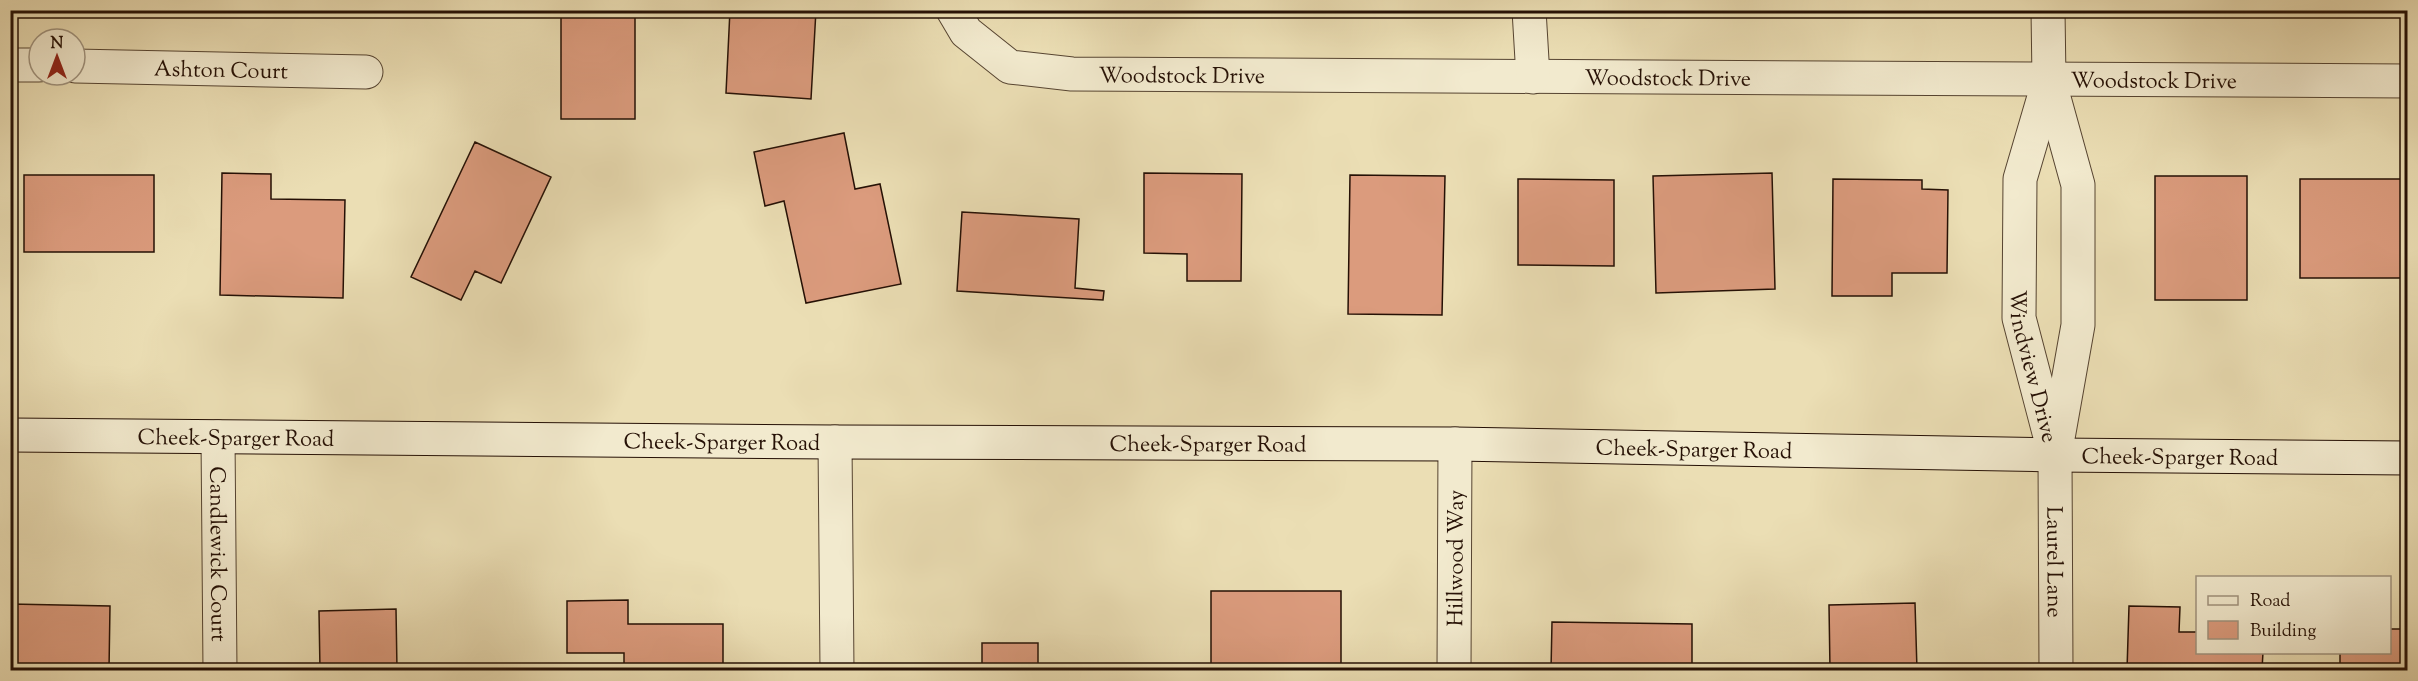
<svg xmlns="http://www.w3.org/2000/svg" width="2418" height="681" viewBox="0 0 2418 681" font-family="'Sorts Mill Goudy',serif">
<rect width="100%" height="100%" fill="#ebdeb4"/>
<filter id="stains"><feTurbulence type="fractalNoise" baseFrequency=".00333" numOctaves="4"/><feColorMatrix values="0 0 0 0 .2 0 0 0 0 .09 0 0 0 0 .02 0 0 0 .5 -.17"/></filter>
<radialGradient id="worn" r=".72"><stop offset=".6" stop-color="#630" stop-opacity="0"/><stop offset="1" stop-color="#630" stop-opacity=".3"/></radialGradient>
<path fill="#db9b7d" stroke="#251005" stroke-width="1.5" d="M730 10H816L811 99 726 93Z
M561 16H635V119H561Z
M844 133 855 189 880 184 901 284 806 303 784 201 765 206 754 152Z
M475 142 551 177 501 283 475 271 461 300 411 277Z
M222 173 271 174V199L345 200 343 298 220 295Z
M1144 173 1242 174 1241 281H1187V254L1144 253Z
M1772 173 1775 289 1656 293 1653 176Z
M24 175H154V252H24Z
M1350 175 1445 176 1442 315 1348 314Z
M2155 176H2247V300H2155Z
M1518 179 1614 180V266L1518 265Z
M1833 179 1922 180V189L1948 190 1947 273H1892V296H1832Z
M2300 179H2408V278H2300Z
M962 212 1079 219 1075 288 1104 291 1103 300 957 291Z
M1211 591H1341V670H1211Z
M628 600V624H723V670H624V653H567V601Z
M1915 603 1917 670H1830L1829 605Z
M10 604 110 606 109 670H10Z
M2129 606 2180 607 2179 632H2198V652H2263L2262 670H2127Z
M396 609 397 670H320L319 611Z
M1552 622 1692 624V670H1551Z
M2390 629H2408V670H2340V652H2390Z
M982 643H1038V670H982Z"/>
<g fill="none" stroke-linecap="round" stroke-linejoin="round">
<defs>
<g id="minor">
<path id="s1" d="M953 10 966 32 1010 67 1072 74 2408 81"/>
<path d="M1529 10 1533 77"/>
<path id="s2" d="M2048 10 2049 80 2078 185V325L2055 455 2056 670"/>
<path d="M10 65H39"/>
<path id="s3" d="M75 66 366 72"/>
<path id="s4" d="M2049 80 2020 179 2019 318 2052 444"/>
<path id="s5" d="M218 437 220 670"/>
<path d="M835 442 837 670"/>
<path id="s6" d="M1454 670 1455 444"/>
</g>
<g id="secondary">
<path id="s7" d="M10 435 835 442 1455 444 2055 455 2408 458"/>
</g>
</defs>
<use href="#minor" stroke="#564431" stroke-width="35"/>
<use href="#secondary" stroke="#251005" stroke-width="35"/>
<use href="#minor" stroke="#f2eace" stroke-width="33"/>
<use href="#secondary" stroke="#f2eace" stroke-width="33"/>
</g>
<g text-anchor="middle" stroke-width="6" stroke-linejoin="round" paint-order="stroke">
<g font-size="22" fill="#251005" stroke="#f2eace">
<text dy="8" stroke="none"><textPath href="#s3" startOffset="146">Ashton Court</textPath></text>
<text dy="8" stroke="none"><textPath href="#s1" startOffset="254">Woodstock Drive</textPath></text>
<text dy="8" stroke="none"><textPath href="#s1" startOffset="740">Woodstock Drive</textPath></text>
<text dy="8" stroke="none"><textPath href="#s1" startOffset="1226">Woodstock Drive</textPath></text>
<text dy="8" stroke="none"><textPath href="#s4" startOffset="292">Windview Drive</textPath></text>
<text dy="8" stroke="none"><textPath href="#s7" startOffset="226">Cheek-Sparger Road</textPath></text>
<text dy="8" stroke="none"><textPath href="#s7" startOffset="712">Cheek-Sparger Road</textPath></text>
<text dy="8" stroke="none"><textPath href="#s7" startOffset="1198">Cheek-Sparger Road</textPath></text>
<text dy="8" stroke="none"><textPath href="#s7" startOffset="1684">Cheek-Sparger Road</textPath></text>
<text dy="8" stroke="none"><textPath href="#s7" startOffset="2170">Cheek-Sparger Road</textPath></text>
<text dy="8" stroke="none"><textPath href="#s5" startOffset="117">Candlewick Court</textPath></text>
<text dy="8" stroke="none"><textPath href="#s6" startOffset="112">Hillwood Way</textPath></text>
<text dy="8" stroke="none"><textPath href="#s2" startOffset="558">Laurel Lane</textPath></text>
</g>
</g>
<rect width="2418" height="681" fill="none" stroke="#ebdeb4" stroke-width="36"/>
<rect x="12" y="12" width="2394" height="657" fill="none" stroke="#251005" stroke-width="3"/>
<rect x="18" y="18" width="2382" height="645" fill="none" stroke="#251005" stroke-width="1.5"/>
<rect x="2196" y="576" width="195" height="78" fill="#f2eace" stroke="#a0937e" stroke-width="1.5"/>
<rect x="2208" y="596" width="30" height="9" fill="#f2eace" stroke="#a0937e" stroke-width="1.5"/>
<text x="2250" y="606" font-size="18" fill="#251005">Road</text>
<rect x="2208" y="621" width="30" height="18" fill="#db9b7d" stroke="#a0937e" stroke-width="1.5"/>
<text x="2250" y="636" font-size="18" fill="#251005">Building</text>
<g transform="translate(57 57)"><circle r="28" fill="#f2eace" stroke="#a0937e" stroke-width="1.5"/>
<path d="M0-4.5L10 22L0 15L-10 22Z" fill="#8f2418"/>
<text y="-9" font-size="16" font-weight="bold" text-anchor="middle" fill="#251005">N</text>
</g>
<rect width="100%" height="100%" filter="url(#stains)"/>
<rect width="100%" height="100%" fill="url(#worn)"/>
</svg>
